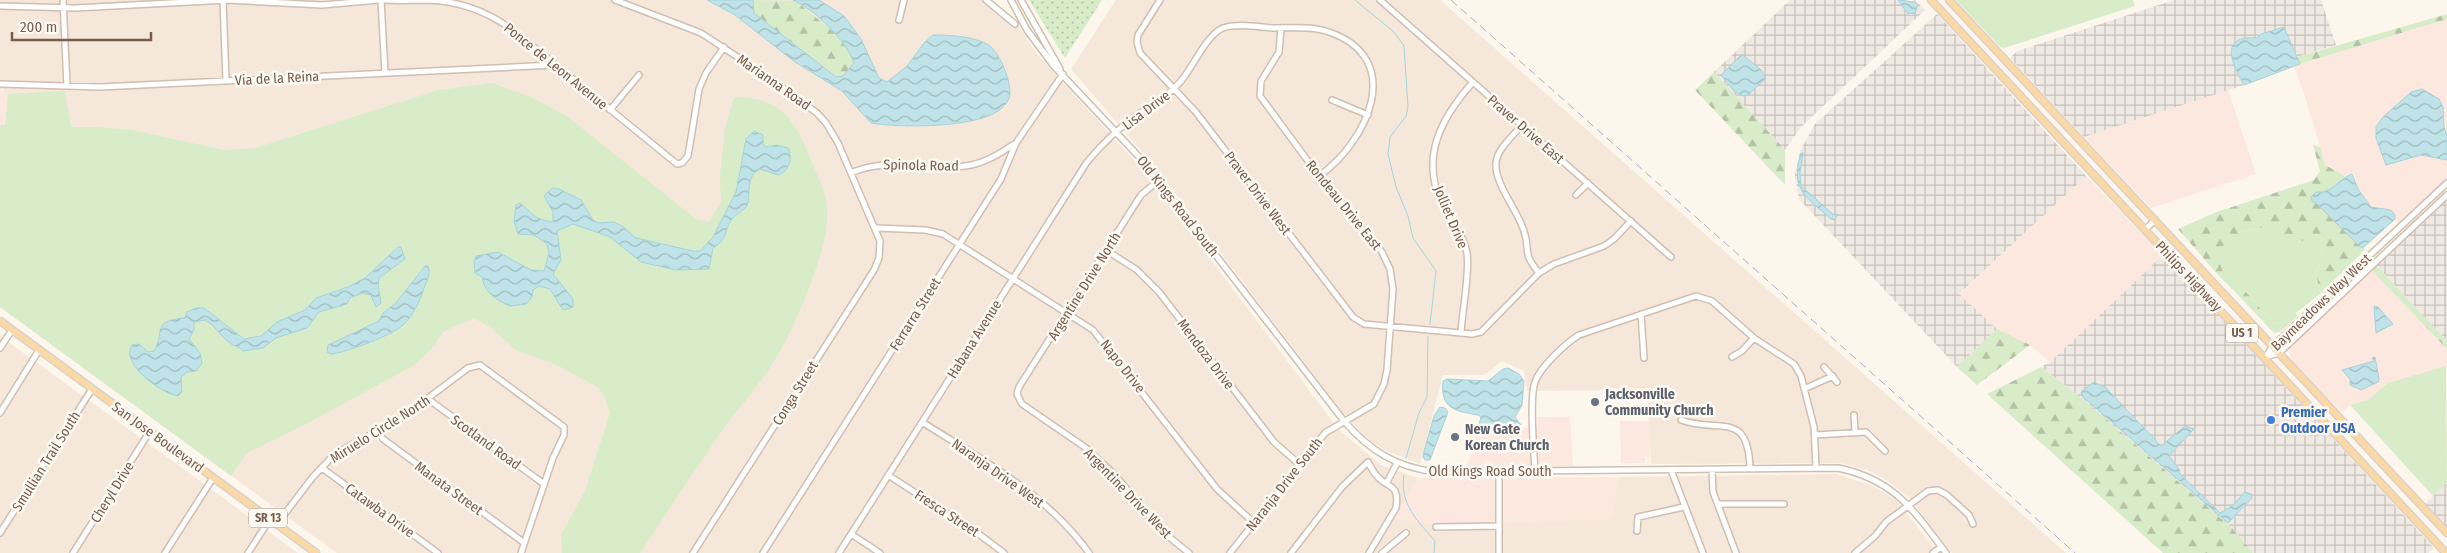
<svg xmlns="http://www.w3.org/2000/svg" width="2447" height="553" viewBox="0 0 2447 553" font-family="'Fira Sans Condensed',sans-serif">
<defs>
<pattern id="industrial-grid" width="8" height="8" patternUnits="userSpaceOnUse" patternTransform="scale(1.25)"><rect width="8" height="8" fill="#efe9e4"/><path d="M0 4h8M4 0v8" fill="none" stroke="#c7c0bb"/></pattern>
<pattern id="forest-firs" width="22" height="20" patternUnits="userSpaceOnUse" patternTransform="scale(1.25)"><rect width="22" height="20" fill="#d8ecc9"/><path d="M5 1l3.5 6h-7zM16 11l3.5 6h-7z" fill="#b4c2a5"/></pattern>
<pattern id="park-dots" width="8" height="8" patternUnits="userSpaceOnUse" patternTransform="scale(1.25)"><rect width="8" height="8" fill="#d8ecc9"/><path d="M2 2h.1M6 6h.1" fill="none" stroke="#b4c2a5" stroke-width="1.8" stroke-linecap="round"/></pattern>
<pattern id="water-waves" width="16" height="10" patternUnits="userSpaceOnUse" patternTransform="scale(1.25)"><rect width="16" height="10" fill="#bfe3e8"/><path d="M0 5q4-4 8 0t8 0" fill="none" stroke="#a0bbbe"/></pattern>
</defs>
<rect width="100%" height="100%" fill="#fdf6ec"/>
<path fill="#f5e8da" d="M0 0H981L1014 19 1036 53 1145 172 1339 430 1381 465 1418 478 1395 518 1431 524 1612 519 1618 477 1837 474 1873 486 1897 501 1938 553H337L0 307V125H4V89H0Z
M1116 0H1440L2066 553H1952L1909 497 1888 481 1867 470 1840 463 1651 464 1647 390 1527 391 1524 371 1502 361 1485 375H1443L1420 464 1387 451 1369 440 1343 413 1156 168 1071 69Z
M0 336 174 462 298 553H0Z"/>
<path fill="#fde8e0" d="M2447 19V136L2444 127 2445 117 2411 92 2383 117 2375 131 2376 135 2397 163 2421 155 2447 160V179L2399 224 2391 210 2371 207 2358 189 2354 175 2345 176 2325 165 2304 93 2294 66Z
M0 89 8 94 5 125H0Z
M2228 90 2256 174 2151 208 2084 137Z
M2086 176 2163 255 2050 362 2030 345 1997 329 1959 295Z
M2372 271 2447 349V367L2388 383 2368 400 2350 405 2343 412 2320 393 2290 358 2289 347Z
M1537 417H1570L1573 466 1467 467 1479 425 1483 428H1538Z
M1620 421H1649L1650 457H1645V463H1621Z
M1618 477 1613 519 1431 524 1394 518 1418 478Z"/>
<path fill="url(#industrial-grid)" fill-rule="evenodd" d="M1790 0H1898L1910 15 1913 14 1915 2 1913 0H1915L1925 10 1801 127 1785 150 1714 72Z
M2174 0H2321L2336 45 2297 57 2284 27 2257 38 2249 37 2236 70 2244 85 2084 137 2010 58 2017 51Z
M1937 14 2086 176 1959 294 1997 329 1957 367 1799 199 1795 175 1800 151 1815 124Z
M2447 199V341L2377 266Z
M2163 255 2434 548 2428 553H2253L2233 529 2083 399 2041 367 2050 362ZM2095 382 2106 388 2161 447 2185 426 2194 429 2169 456 2179 469 2180 474 2220 513 2233 505 2245 492 2252 498 2228 522 2081 392Z
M2447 483V528L2425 504Z"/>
<path fill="#d8ecc9" d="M1956 0H2133L2135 6 2004 48 2000 47Z
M492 83 531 97 568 117 696 219 709 222 721 202 720 175 725 129 734 97C774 97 792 114 807 150 813 166 826 191 827 207 832 244 793 332 773 363 759 385 742 404 727 424 697 466 669 510 640 553H562L561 535 585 491 610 413 604 395 597 387 555 364 516 350 491 328 474 318 443 332 433 347 413 366 304 425 247 453 231 476 0 307V125H5L8 94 65 91 71 127H96L132 130 224 150 255 148 439 90Z
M2266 227 2271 235 2283 233 2300 241 2312 233 2326 241 2316 273 2320 294 2284 322 2274 324 2245 291 2238 295 2219 276 2223 272 2215 251 2242 232Z
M2446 366 2447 483 2433 496 2350 405 2368 400 2388 383Z"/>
<path fill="url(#forest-firs)" d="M753 0 796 1 836 34 849 50 854 63 843 76 836 77 754 13Z
M2447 14V19L2300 64 2297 57Z
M1714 72 1785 150V185L1695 90Z
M2313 145 2320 147 2325 165 2345 176 2331 189 2312 201 2317 204 2360 247H2364V251L2320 294 2316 273 2326 241 2312 233 2308 240 2300 241 2283 234 2271 235 2266 227 2242 232 2216 251 2223 272 2219 276 2178 229 2214 213 2314 180 2320 171Z
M2377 266 2447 341V349L2372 271Z
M2245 291 2274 324 2284 322 2295 313 2298 316 2280 332 2274 333 2238 295Z
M1997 329 2030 345 1977 385 1957 367Z
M2041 367 2083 399 2233 529 2253 553H2163L1987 394Z"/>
<path fill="url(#park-dots)" d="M1029 0H1102L1065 58Z"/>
<path fill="url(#water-waves)" stroke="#a5d3da" d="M707 0H753L754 13 836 77 843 76 854 63C846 40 815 10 793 0H819L844 16 861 39 879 78 887 82 907 66 924 43 933 35C950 35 969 36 985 43 999 49 1010 78 1010 93 1010 100 1004 107 998 111 973 128 900 128 871 123L842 91 795 62 735 15Z
M1898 0 1915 2 1918 5 1915 13 1908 14Z
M2284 27 2300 64 2244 85C2232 64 2218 35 2257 38L2261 34Z
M1742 54 1761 70 1766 78 1748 95 1743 96 1734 91 1721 75Z
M2422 89 2439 99 2443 107 2444 127 2447 136V160L2421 155 2386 165 2376 138V127L2383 117 2411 92Z
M754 131 763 135V144L766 147 776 145 788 148C793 158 789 172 778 175L760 169C745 177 751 193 747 206 743 211 736 214 732 219 723 232 729 238 713 248L709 269 676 270 641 262 610 237 573 224 557 231 561 260 553 274 573 299V307L563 310 550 289 539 286 533 290 532 297 526 304 510 306C496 300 484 292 482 277L475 273 474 261 476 256 498 252 531 270 544 271 549 253 547 244 534 235 518 234 514 221 516 205 520 203 537 218 551 222 553 221V212L544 196 552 188 559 189 581 200 593 220 598 223 614 222 622 226 636 238 693 251H700L713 237 736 192 746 139Z
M1801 153H1803L1800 173 1801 186 1834 215 1838 214 1834 220 1831 219C1805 196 1790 190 1801 153Z
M2352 174 2358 189 2371 207 2391 210 2395 215V219L2364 247H2360L2317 204 2312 201 2311 197 2316 192C2332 194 2338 179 2352 174Z
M398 247H401L405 259 379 278 378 285 381 303 376 307 371 295 362 293 350 298 347 304 319 312 307 328 276 338 263 348 243 351C239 346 235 347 230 343 220 336 216 326 205 320L194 322V330L189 339 200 353 202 363 196 371 187 372 181 377 182 392 178 396C162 394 119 363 132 345L139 344 148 352 154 351C166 331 150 321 185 318L187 312 196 308H204L244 339 261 336 277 322 305 310 316 298 348 287 365 278Z
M425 266H428C431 274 427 280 424 288 420 301 413 316 403 325 393 335 345 353 331 354L327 352 328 345 379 321 383 313 396 303Z
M2374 306 2378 307 2393 324 2376 333Z
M2375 357 2379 379 2378 382 2361 390 2350 385V379L2342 370 2374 361 2372 358Z
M1508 368 1519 374 1524 381 1522 405 1515 417 1521 425 1483 428 1479 425 1481 417 1478 415C1455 411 1440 409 1443 381L1447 379 1488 381 1503 369Z
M2094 382 2106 388 2161 446 2185 426 2194 429 2169 456 2179 469 2180 474 2220 513 2233 505 2245 492 2251 494 2252 498 2228 523 2083 397 2081 392Z
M1440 407 1445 408 1448 412 1430 460H1425L1423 457 1424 451 1434 416Z"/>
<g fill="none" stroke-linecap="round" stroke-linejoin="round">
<path stroke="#a5d3da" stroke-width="1" d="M1355 0 1394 32 1404 46 1408 107 1406 116 1390 137 1388 154 1396 187 1408 216 1413 238 1436 271 1430 324
M1406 458 1419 413 1427 397 1428 336
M1404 475C1399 504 1418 521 1435 541L1434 553"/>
<defs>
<path id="minor" d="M63 0 67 86
M223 0 226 81
M381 0 385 73
M385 0C399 1 413 0 427 0 459 1 489 12 514 31L677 164 682 163 688 156 699 89 706 73 724 47
M615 0 701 33 768 77 817 113 826 123 838 143 880 241 879 258 874 270 693 553
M986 0 1015 24
M1011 0 1027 30 1053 65 1143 161 1344 421C1370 451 1396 467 1435 472L1838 468C1893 479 1914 510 1946 553
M1021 0 1060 69
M1160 0 1138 35 1137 42 1140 53 1195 111 1353 317 1364 324 1472 334 1481 332 1539 273 1554 264 1604 246 1614 239 1631 221
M1380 0 1671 257
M0 6 75 8 228 0 322 5 379 0
M899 20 904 0
M0 84 100 87 554 65
M1332 100 1368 115
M610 110 639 75
M1522 125C1513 136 1497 149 1496 163 1494 183 1518 211 1524 231 1531 252 1521 251 1539 273
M851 173C889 155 931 173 971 165 987 162 1002 152 1016 143
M1159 180 1141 195 1019 387 1017 394 1022 404 1086 448 1116 476 1159 529 1189 553
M1576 195 1588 183
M876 228 925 230 943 234 1093 330 1217 489 1254 523
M2145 230 2155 220
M1106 250 1137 270 1159 292 1274 442 1299 464
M1641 314 1644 358
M1461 333C1462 311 1470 274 1467 253 1464 235 1451 222 1443 206 1419 158 1441 118 1473 82
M0 348 12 330
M1732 357 1742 351 1754 338
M2265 357 2279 353 2447 195
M2265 358 2273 346 2447 183
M1824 367 1837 382
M1804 389 1833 376
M428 399 544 484
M0 413 39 350
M1854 415 1855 431
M1681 420C1719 434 1748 409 1750 468
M922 422C982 460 1047 494 1089 553
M378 431 383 439 523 542
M1815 435 1866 432 1885 451
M322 468 438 553
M1712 469 1713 492 1736 553
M1671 470 1703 553
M1535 471C1534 452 1529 398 1535 382 1540 367 1566 343 1579 335L1696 296 1712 301 1754 338 1794 364 1801 376 1814 427 1816 467
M1499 472V553
M888 475 976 532 1004 553
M1387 482 1397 463
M1718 504H1784
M277 524 312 478 330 459 344 449 403 417 468 368 480 365 564 427V435L553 458 521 553
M1436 527 1499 526
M1637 531 1638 517 1684 507
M0 533 92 389
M851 534 880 553
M73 553 150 431
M165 553 213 478
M248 553 270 519
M763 553 1001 179 1016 143 1063 74
M839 553 1087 162C1102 144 1121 126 1140 113 1155 103 1169 95 1181 81 1193 67 1207 34 1223 28 1238 23 1258 27 1273 28 1291 28 1312 26 1329 32 1407 59 1367 142 1319 176
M1230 553 1325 433 1374 404 1384 384 1387 370 1393 289 1390 269 1382 252 1319 176 1260 96 1261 81 1279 52 1281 28
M1291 553 1342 487 1368 462C1371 467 1373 472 1377 476 1387 489 1400 482 1396 508L1369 553
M1382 553 1406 533
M1855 553 1875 536 1886 522 1928 491 1938 490 1947 495 1969 515 1973 524
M1933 553 1941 547"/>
<path id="major" d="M1931 0 2446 553
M1949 0 2447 533
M0 321 316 553"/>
</defs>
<use href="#minor" stroke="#d1beb0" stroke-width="8"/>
<use href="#major" stroke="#dad1cd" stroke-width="9"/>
<use href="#minor" stroke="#fff" stroke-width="5"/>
<use href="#major" stroke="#fbd9a5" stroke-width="6"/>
<path stroke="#b9a8c9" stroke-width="1" stroke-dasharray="8 5" stroke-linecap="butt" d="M1451 0 2075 553"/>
</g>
<g fill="#6b7280" stroke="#fffaf3" stroke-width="2">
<circle cx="1595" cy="402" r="5"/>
<circle cx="1455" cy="437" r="5"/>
</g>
<circle fill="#3f7fe0" stroke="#fffaf3" stroke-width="2" cx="2271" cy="420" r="5"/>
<g text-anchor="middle" stroke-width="5" stroke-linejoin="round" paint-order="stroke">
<g fill="#fffaf3" stroke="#a28b7f" stroke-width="1">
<rect x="2226" y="323.5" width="32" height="19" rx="4"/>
<rect x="249" y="508.5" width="38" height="19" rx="4"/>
</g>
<g font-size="12" font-weight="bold" fill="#7a5c4d">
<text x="2242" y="337">US 1</text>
<text x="268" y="522">SR 13</text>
</g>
<g font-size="14" fill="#7a5c4d" stroke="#fffaf3">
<text transform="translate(556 66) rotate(39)" y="5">Ponce de Leon Avenue</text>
<text transform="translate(277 78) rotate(-3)" y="5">Via de la Reina</text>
<text transform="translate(774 82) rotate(35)" y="5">Marianna Road</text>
<text transform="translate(1146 110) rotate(-37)" y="5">Lisa Drive</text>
<text transform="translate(1526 129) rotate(41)" y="5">Praver Drive East</text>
<text transform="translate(921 165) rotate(1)" y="5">Spinola Road</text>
<text transform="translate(1258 193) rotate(53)" y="5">Praver Drive West</text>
<text transform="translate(1344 205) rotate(51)" y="5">Rondeau Drive East</text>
<text transform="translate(1178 206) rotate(52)" y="5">Old Kings Road South</text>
<text transform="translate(1451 217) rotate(67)" y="5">Jolliet Drive</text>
<text transform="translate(2189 276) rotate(47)" y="5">Philips Highway</text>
<text transform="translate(1084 286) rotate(-58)" y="5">Argentine Drive North</text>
<text transform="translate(2321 302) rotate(-44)" y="5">Baymeadows Way West</text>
<text transform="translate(915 314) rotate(-58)" y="5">Ferrarra Street</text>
<text transform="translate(974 339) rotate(-58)" y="5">Habana Avenue</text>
<text transform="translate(1206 354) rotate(53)" y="5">Mendoza Drive</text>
<text transform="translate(1123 366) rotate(52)" y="5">Napo Drive</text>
<text transform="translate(795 393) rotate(-58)" y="5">Conga Street</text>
<text transform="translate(380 429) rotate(-32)" y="5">Miruelo Circle North</text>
<text transform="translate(158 437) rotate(36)" y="5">San Jose Boulevard</text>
<text transform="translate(486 442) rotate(36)" y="5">Scotland Road</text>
<text transform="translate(46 461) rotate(-58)" y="5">Smullian Trail South</text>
<text x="1490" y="476">Old Kings Road South</text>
<text transform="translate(998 473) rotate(35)" y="5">Naranja Drive West</text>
<text transform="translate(1284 484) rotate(-52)" y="5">Naranja Drive South</text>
<text transform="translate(449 488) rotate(36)" y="5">Manata Street</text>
<text transform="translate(112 492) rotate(-58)" y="5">Cheryl Drive</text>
<text transform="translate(1128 493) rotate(46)" y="5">Argentine Drive West</text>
<text transform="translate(380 510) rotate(36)" y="5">Catawba Drive</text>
<text transform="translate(947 513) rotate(33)" y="5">Fresca Street</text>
</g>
<g font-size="14" font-weight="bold" fill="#5b616d" stroke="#fffaf3" text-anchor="start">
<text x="1605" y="399">Jacksonville<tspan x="1605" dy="16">Community Church</tspan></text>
<text x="1465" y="434">New Gate<tspan x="1465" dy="16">Korean Church</tspan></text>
</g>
<g font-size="14" font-weight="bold" fill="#366cbe" stroke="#fffaf3" text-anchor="start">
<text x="2281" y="417">Premier<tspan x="2281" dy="16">Outdoor USA</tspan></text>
</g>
</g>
<path d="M12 32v8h139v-8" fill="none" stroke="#7a5c4d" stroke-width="2.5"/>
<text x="20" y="32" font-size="15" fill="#7a5c4d" stroke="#fffaf3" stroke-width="4" paint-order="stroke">200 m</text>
</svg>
